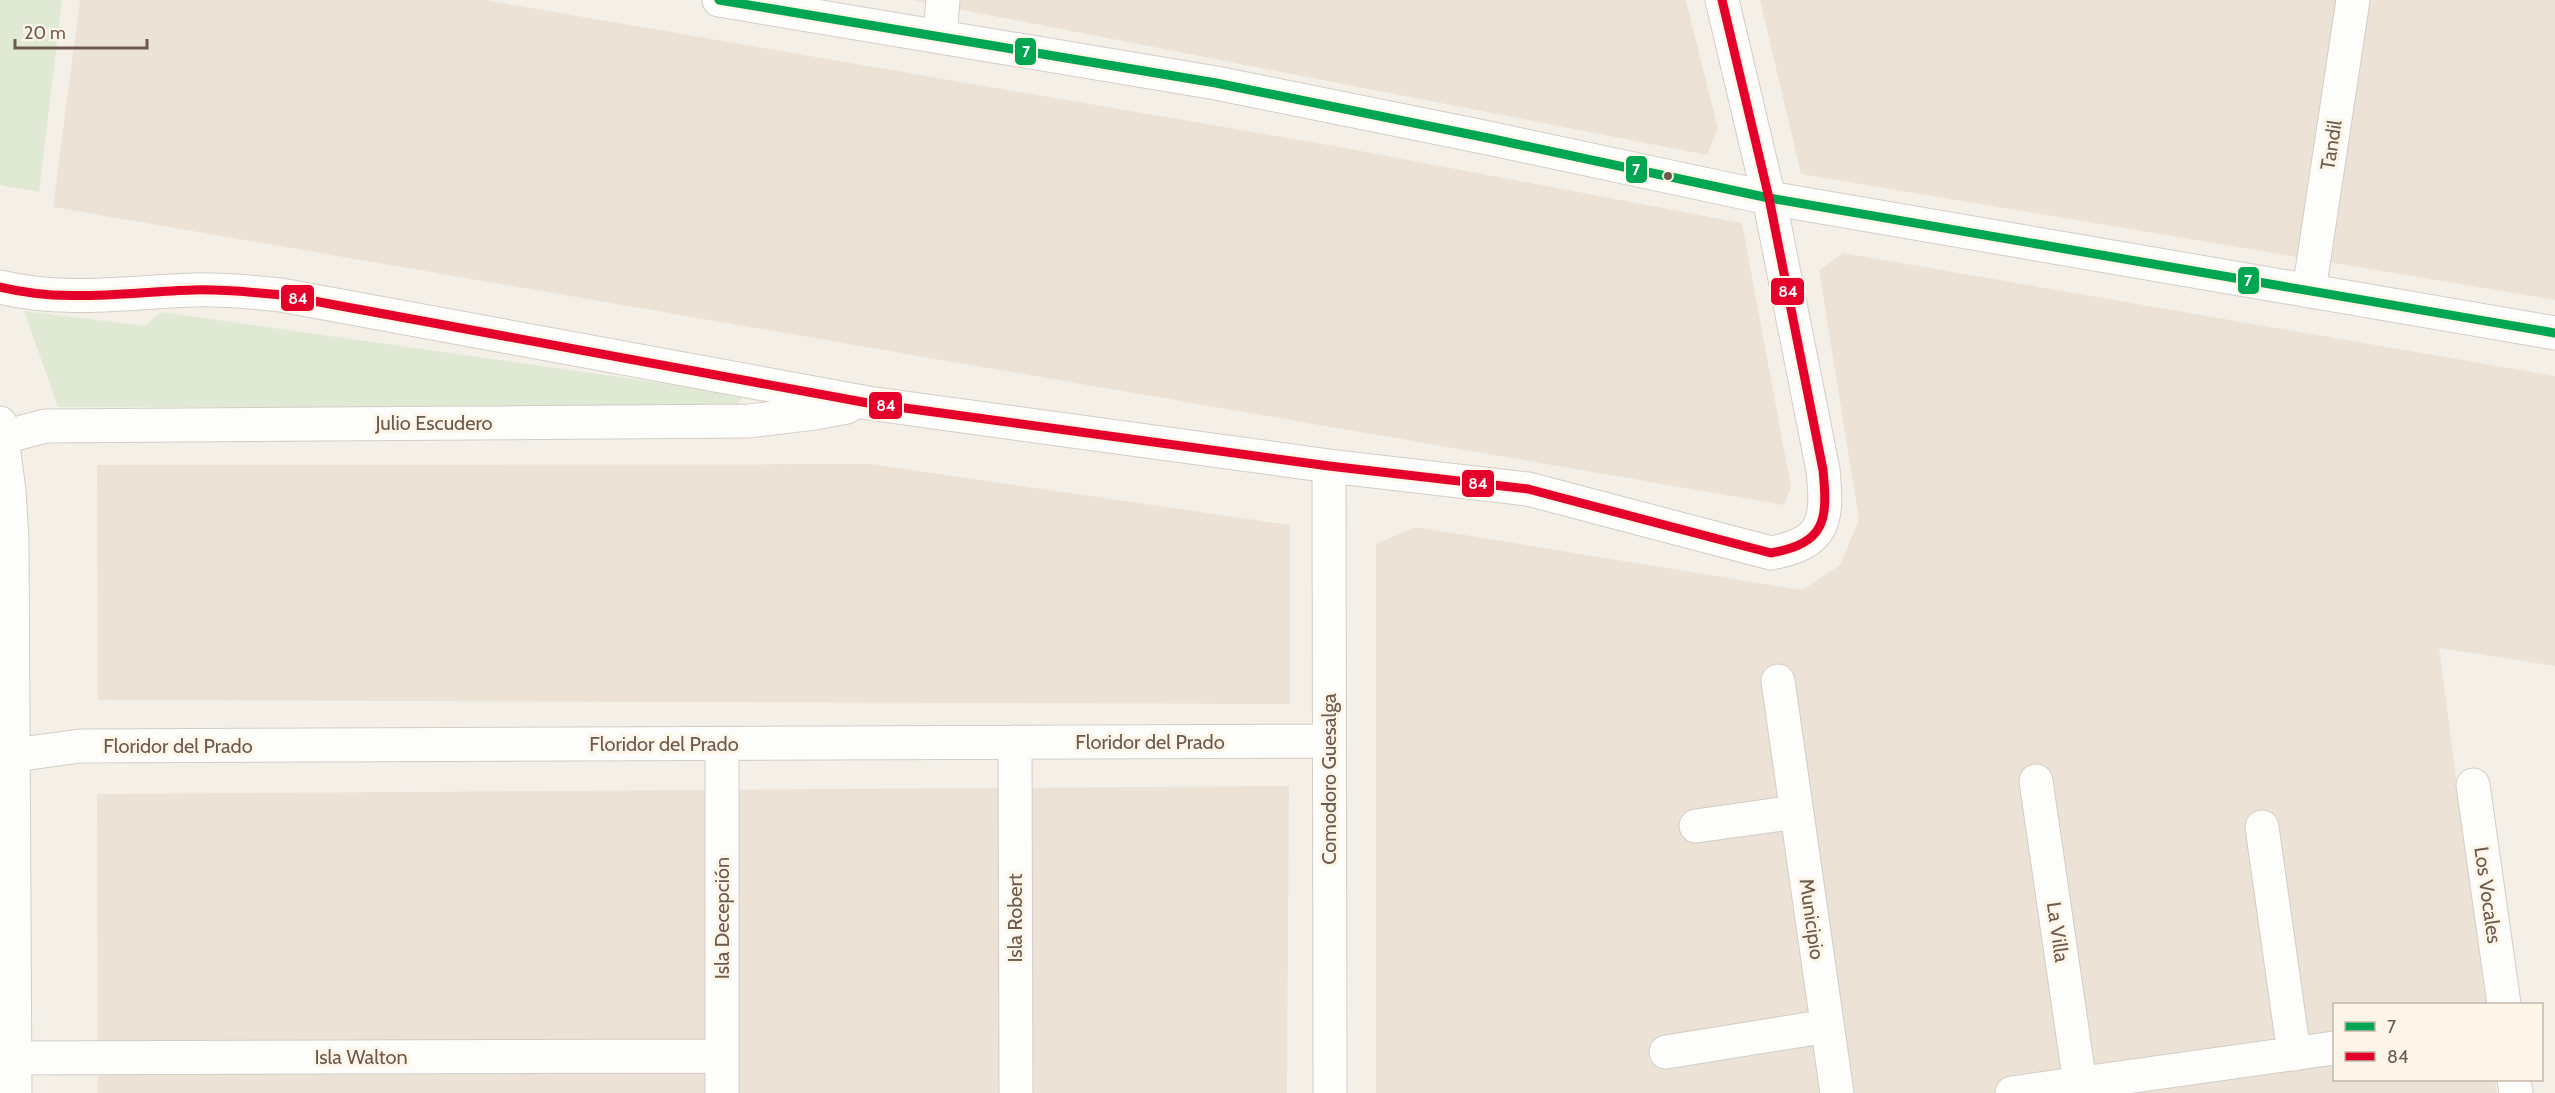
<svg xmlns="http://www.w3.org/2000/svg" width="2555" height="1093" viewBox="0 0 2555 1093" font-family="Cabin,sans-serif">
<rect width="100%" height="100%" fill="#f4f0e8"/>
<path fill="#ece3d6" d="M80 0H485L1334 146 1742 223 1791 487 1784 505 53 207Z
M912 0H1686L1718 128 1707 155Z
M1760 0H2555V300L1801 174Z
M1843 253 2555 376V666L2439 648 2486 1004H2334V1080H2495L2497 1093H1376V544L1415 527 1802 590 1840 565 1859 520 1819 270Z
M870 464 1290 525V704L98 700 97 465Z
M1289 786 1287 1093H98L97 794Z"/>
<path fill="#e0e9d4" d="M0 0H62L39 192 0 185Z
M24 311 145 326 161 312 746 395 733 407H58Z"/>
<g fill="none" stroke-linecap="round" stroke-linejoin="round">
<defs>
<path id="minor" d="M940 35 943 0
M0 287C66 303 127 292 193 290 223 289 251 292 281 295L868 403 1329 466 1528 489 1771 553C1826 543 1828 520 1823 470L1769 198
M2309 291 2353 0
M0 438 45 426 749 421 815 413 847 407
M1329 466 1330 1093
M1778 681 1837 1093
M1015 742 1016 1093
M722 744V1093
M0 757 80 746 1329 741
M2036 781 2080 1084
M2473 785 2504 1004
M1696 826 1796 812
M2262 827 2294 1054
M1666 1052 1827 1026
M0 1058 722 1056
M2514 1080 2516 1093
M2012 1093 2334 1048"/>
<path id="tertiary" d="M1722 0 1769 198
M0 423 9 491 12 538 15 1093"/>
<path id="secondary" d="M719 0 1216 83 1493 139 1769 198 2555 333"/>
</defs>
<use href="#minor" stroke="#d3cdc6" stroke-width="35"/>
<use href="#tertiary" stroke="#d3cdc6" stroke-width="35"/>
<use href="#secondary" stroke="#d3cdc7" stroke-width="35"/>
<use href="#minor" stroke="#fdfdfc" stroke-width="33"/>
<use href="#tertiary" stroke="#fdfdfc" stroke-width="33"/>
<use href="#secondary" stroke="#fdfdfc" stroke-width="33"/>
<defs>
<path id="bus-1" d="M719 0 1216 83 1493 139 1769 198 2555 333"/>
<path id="bus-2" d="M0 287C66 303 127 292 193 290 223 289 251 292 281 295L868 403 1329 466 1528 489 1771 553C1826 543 1828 520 1823 470L1769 198 1722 0"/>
</defs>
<use href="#bus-1" stroke="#fcf5e8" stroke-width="14"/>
<use href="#bus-2" stroke="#fcf5e8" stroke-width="14"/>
<use href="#bus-1" stroke="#00a651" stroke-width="9"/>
<use href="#bus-2" stroke="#e4002b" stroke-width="9"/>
</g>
<circle fill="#6d5a4c" stroke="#fcf5e8" stroke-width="2" cx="1668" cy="176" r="5"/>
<g text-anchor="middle" stroke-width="6" stroke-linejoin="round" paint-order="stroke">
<g font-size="20" fill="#6d5a4c" stroke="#fcf5e8">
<text transform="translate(2331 145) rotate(-81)" y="7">Tandil</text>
<text x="434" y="430">Julio Escudero</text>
<text x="1150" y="749">Floridor del Prado</text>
<text x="664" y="751">Floridor del Prado</text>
<text x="178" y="753">Floridor del Prado</text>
<text transform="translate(1329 779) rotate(-90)" y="7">Comodoro Guesalga</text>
<text transform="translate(2488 895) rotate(82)" y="7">Los Vocales</text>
<text transform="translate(722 918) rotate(-90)" y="7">Isla Decepción</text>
<text transform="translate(1015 918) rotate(-90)" y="7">Isla Robert</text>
<text transform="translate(1812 919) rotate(82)" y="7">Municipio</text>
<text transform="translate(2058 932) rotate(82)" y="7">La Villa</text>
<text x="361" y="1064">Isla Walton</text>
</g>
</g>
<g stroke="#fcf5e8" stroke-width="2">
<rect x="1014" y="37" width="23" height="29" rx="6" fill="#00a651"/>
<rect x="1625" y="155" width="23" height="29" rx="6" fill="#00a651"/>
<rect x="2237" y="266" width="23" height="29" rx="6" fill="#00a651"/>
<rect x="1770" y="277" width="35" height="29" rx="6" fill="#e4002b"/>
<rect x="280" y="284" width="35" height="28" rx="6" fill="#e4002b"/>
<rect x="868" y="391" width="35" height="29" rx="6" fill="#e4002b"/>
<rect x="1461" y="469" width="34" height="29" rx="6" fill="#e4002b"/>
</g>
<g font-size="16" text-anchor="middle" font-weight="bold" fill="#fff">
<text x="1026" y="57">7</text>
<text x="1636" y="175">7</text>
<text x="2248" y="286">7</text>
<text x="1788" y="297">84</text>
<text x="298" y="304">84</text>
<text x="886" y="411">84</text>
<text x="1478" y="489">84</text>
</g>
<rect x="2333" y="1003" width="210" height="78" fill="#fcf5e8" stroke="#c3b7aa" stroke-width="1.5"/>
<rect x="2345" y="1022" width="30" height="9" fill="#00a651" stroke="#c3b7aa" stroke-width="1.5"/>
<text x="2387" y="1033" font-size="18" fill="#6d5a4c">7</text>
<rect x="2345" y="1052" width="30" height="9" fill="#e4002b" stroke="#c3b7aa" stroke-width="1.5"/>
<text x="2387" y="1063" font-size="18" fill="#6d5a4c">84</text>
<path d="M15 39v9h132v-9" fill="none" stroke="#6d5a4c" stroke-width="3"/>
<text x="24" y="39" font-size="18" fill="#6d5a4c" stroke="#fcf5e8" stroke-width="4.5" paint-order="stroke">20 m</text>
</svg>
